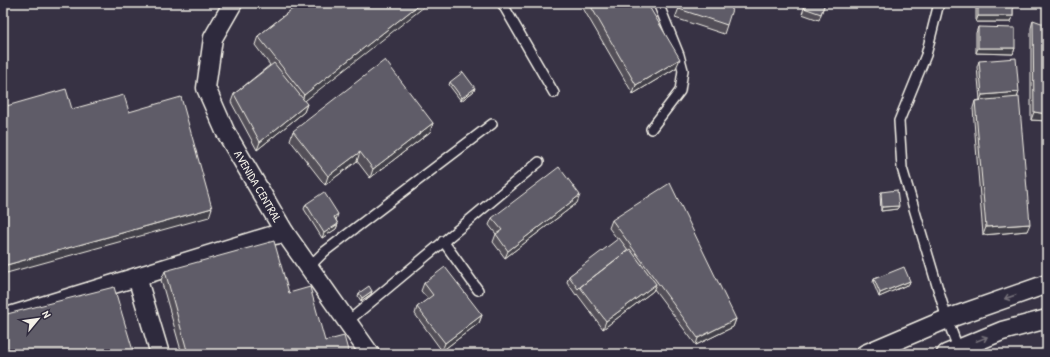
<svg xmlns="http://www.w3.org/2000/svg" width="1050" height="357" viewBox="0 0 1050 357" font-family="'Patrick Hand',sans-serif">
<rect width="100%" height="100%" fill="#373244"/>
<filter id="ink" filterUnits="userSpaceOnUse"><feTurbulence type="fractalNoise" baseFrequency=".025" numOctaves="2"/><feDisplacementMap in="SourceGraphic" scale="8" xChannelSelector="R" yChannelSelector="G"/><feConvolveMatrix kernelMatrix="1 2 1 2 8 2 1 2 1" color-interpolation-filters="sRGB"/></filter>
<g filter="url(#ink)">
<g fill="none" stroke-linecap="round" stroke-linejoin="round">
<defs>
<path id="lane" d="M502 3 554 93
M939 3 926 55 899 121 902 168 947 319 958 348
M651 129 680 91 683 70 679 55 658 3
M443 241 478 290
M309 267 324 252 492 124
M347 322 539 162"/>
<g id="street">
<path id="s1" d="M233 3 213 38 206 88 225 131 285 233 370 354"/>
<path d="M137 277 160 354"/>
<path d="M3 318 270 236 285 233"/>
<path d="M865 354 947 319 1047 284"/>
<path d="M946 354 1002 331 1047 319"/>
</g>
</defs>
<use href="#lane" stroke="#f4f1e8" stroke-width="12"/>
<use href="#street" stroke="#f4f1e8" stroke-width="21"/>
<use href="#lane" stroke="#2f2a3d" stroke-width="9"/>
<use href="#street" stroke="#2f2a3d" stroke-width="18"/>
</g>
<path fill="#524f59" stroke="#f4f1e8" d="M300 3 304 101 307 104 304 112 257 150 231 102 234 94 270 65 255 45 258 36Z
M580 3H647L676 68 633 94Z
M681 3 727 25 724 34 675 18Z
M825 3 819 20 802 14 804 8Z
M976 3H1013V16L1011 22H976Z
M1033 20 1047 121 1031 120V28Z
M978 27 1015 48 1013 54 976 53V33Z
M979 61 1019 92 1017 97 1027 231 983 235 973 108 975 101 980 100 977 67Z
M450 82 474 91 461 101 449 85Z
M433 123 430 132 370 178 357 161 325 185 290 140 293 131Z
M881 192 899 206 897 209 881 211 880 195Z
M577 203 505 258 493 242 496 234 489 225 492 218Z
M306 204 336 220 338 224 336 229 322 238 304 209Z
M612 220 736 319 733 327 696 345 654 289 653 291 603 329 577 294 576 295 567 282 569 276 618 240 609 228Z
M165 271 289 293 325 341 349 354H182L161 280Z
M874 279 910 281 909 284 879 297 873 282Z
M424 283 482 315 479 323 442 351 415 314 417 307 428 299 421 291Z
M372 291 371 294 361 301 358 296 359 293Z"/>
<path fill="#424048" stroke="#f4f1e8" d="M421 3H429L301 104 304 95Z
M978 16H1013L1011 22H976Z
M978 48H1015L1013 54 976 53Z
M680 59 676 68 633 94 636 85Z
M475 88 474 91 461 101 462 98Z
M1019 92 1017 98 980 101 982 95Z
M307 104 304 112 257 150 260 142Z
M1034 112 1047 114V121L1031 120Z
M433 123 430 132 370 178 373 169Z
M360 152 357 161 325 185 328 176Z
M580 195 577 203 505 258 508 251Z
M899 206 897 209 881 211 882 207Z
M212 208 209 217 3 274V266Z
M338 214 336 220 334 217Z
M338 224 336 229 322 238 324 233Z
M1030 224 1027 231 983 235 986 227Z
M910 281 909 284 879 297 880 293Z
M656 284 653 291 603 329 606 321Z
M372 291 371 294 361 301 362 298Z
M482 315 479 323 442 351 445 343Z
M736 319 733 327 696 345 698 338Z"/>
<path fill="#5f5c67" stroke="#f4f1e8" d="M300 3H421L304 95 258 36Z
M589 3H647L680 59 636 85Z
M681 3H734L727 25 679 9Z
M806 3H825L821 14 804 8Z
M978 3H1013V16H978Z
M1033 20 1047 25V114L1034 112Z
M978 27 1015 28V48H978Z
M1016 58 1019 92 982 95 979 61Z
M385 60 433 123 373 169 360 152 328 176 293 131Z
M274 63 307 104 260 142 234 94Z
M463 72 475 88 462 98 450 82Z
M66 89 72 109 124 95 129 112 181 97 212 208 3 266V107Z
M1019 97 1030 224 986 227 975 101Z
M559 167 580 195 508 251 496 234 502 230 492 218Z
M670 183 736 319 698 338 612 220Z
M897 190 899 206 882 207 881 192Z
M324 192 338 214 334 217 338 224 324 233 306 204Z
M619 238 628 250 580 287 578 289 569 276Z
M274 241 289 293 310 287 325 341 344 336 349 354H188L165 271Z
M630 249 656 284 606 321 580 287Z
M445 267 482 315 445 343 417 307 433 295 424 283Z
M904 267 910 281 880 293 874 279Z
M369 286 372 291 362 298 359 293Z
M114 287 134 354H3V315Z"/>
<defs><path id="oneway-shaft" d="M-6 0H5M1.5-3L5.5 0L1.5 3" fill="none" stroke-width="1.6" stroke-linecap="round" stroke-linejoin="round"/></defs>
<g stroke="#747079">
<use href="#oneway-shaft" transform="translate(1010 297) rotate(161)"/>
<use href="#oneway-shaft" transform="translate(982 339) rotate(-22)"/>
</g>
</g>
<g text-anchor="middle" stroke-width="3" stroke-linejoin="round" paint-order="stroke">
<g font-size="12" fill="#f4f1e8" stroke="#2f2a3d">
<text dy="4" stroke="none"><textPath href="#s1" startOffset="202">AVENIDA CENTRAL</textPath></text>
</g>
</g>
<rect width="1050" height="357" fill="none" stroke="#2f2a3d" stroke-width="16"/>
<rect x="8" y="8" width="1034" height="341" fill="none" stroke="#f4f1e8" stroke-width="1.5" filter="url(#ink)"/>
<g transform="translate(38 319) rotate(61)" stroke="#2f2a3d" stroke-width="3" paint-order="stroke">
<path d="M0-3L7 15L0 10L-7 15Z" fill="#f4f1e8"/>
<text y="-6" font-size="11" font-weight="bold" text-anchor="middle" fill="#f4f1e8">N</text>
</g>
</svg>
